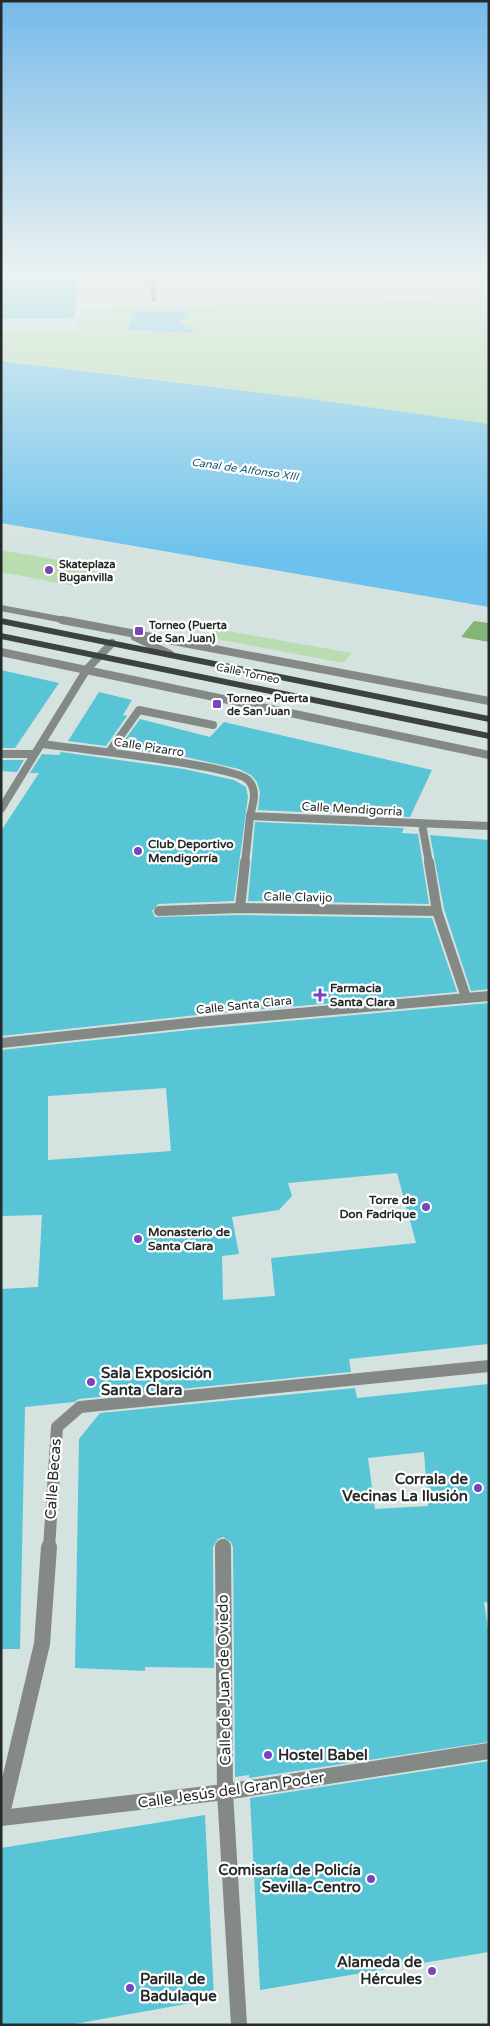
<svg xmlns="http://www.w3.org/2000/svg" width="490" height="2026" viewBox="0 0 490 2026" font-family="'Varela Round',sans-serif">
<rect width="100%" height="100%" fill="#d5e3e0"/>
<path fill="#b9ddb0" d="M489 298V424L304 398 1 360V331L77 330 81 309Z
M1 550 99 567 79 587 1 572Z
M216 629 352 653 343 663 206 637Z"/>
<path fill="#83b576" d="M474 621 489 623V642L461 637Z"/>
<path fill="#6cc2ec" d="M190 310 179 323 197 333 128 330 135 311Z
M1 361 304 398 489 424V607L1 523Z"/>
<path fill="#57c5d5" fill-rule="evenodd" d="M1 274H78L75 318 1 319Z
M1 670 59 683 15 748H1Z
M99 692 132 700 123 715 127 716 106 746 68 741Z
M140 719 210 737 224 722 432 770 410 817 258 810 260 792 257 782 251 775 239 769 186 757 119 748Z
M61 752 184 769 234 780 246 787 248 797 234 901 158 904 152 911 155 917 240 915 432 918 457 992 197 1015 1 1036V831L39 773H30L42 754 59 755Z
M1 760H24L17 772 1 771Z
M255 822 404 828 402 833 418 834 429 904 248 901Z
M430 835 489 840V989L471 991 444 909Z
M489 1003V1344L349 1359 351 1372 79 1399 74 1402 25 1407 20 1649H1V1289L38 1287 42 1215 1 1216V1050L199 1029ZM166 1088 171 1151 48 1160V1096ZM397 1173 416 1243 271 1258 275 1296 223 1300 222 1256 239 1254 232 1217 279 1210 292 1196 288 1183Z
M489 1384V1603L484 1602 489 1636V1742L249 1778V1775L235 1777 233 1547 231 1542 223 1537 218 1539 213 1547 214 1668 145 1667V1671L75 1668 79 1439 100 1413 355 1388 357 1398ZM424 1452 428 1506 375 1509 368 1458Z
M489 1761V1952L260 1990 250 1798Z
M205 1815 214 1999 69 2025H1V1848Z"/>
<g fill="none" stroke-linecap="round" stroke-linejoin="round">
<path stroke="#848986" stroke-width="5" d="M153 274 154 300"/>
<path stroke="#848986" stroke-width="6" d="M1 608 69 621"/>
<path stroke="#848986" stroke-width="8" d="M62 620 489 701
M135 637 170 654
M1 652 489 755"/>
<path stroke="#848986" stroke-width="8" d="M245 863 250 816"/>
<path stroke="#848986" stroke-width="10" d="M240 908 245 862"/>
<path stroke="#848986" stroke-width="12" d="M223 1545V1548"/>
<path stroke="#848986" stroke-width="16" d="M223 1547 225 1792 239 2025
M1 1818 225 1792 489 1751"/>
<path stroke="#848986" stroke-width="8" d="M41 744C72 748 234 765 248 780 258 790 253 804 250 816L489 826
M109 752 139 710 213 725
M1 754H33
M1 809 87 669 112 643
M422 824 429 863"/>
<path stroke="#848986" stroke-width="10" d="M429 862 437 911 466 997
M159 911 240 908 437 911
M1 1043 198 1022 489 996"/>
<path stroke="#848986" stroke-width="12" d="M49 1548 57 1427 80 1407 489 1366"/>
<path stroke="#848986" stroke-width="16" d="M1 1818 42 1644 49 1547"/>
<path fill="#3c433f" fill-rule="evenodd" d="M1 618 489 716V722L1 624Z
M1 633 489 733V739L1 639Z"/>
</g>
<linearGradient id="sky" x2="0" y2="1"><stop stop-color="#76baea"/><stop offset="0.49" stop-color="#ecf2f1"/><stop offset="1" stop-color="#ecf2f1" stop-opacity="0"/></linearGradient>
<rect width="490" height="557" fill="url(#sky)"/>
<g fill="#7845bd" stroke="#fff" stroke-width="2">
<circle cx="49" cy="570" r="5"/>
<rect x="134" y="626" width="10" height="10" rx="2.5"/>
<rect x="212" y="699" width="10" height="10" rx="2.5"/>
<circle cx="138" cy="851" r="5"/>
<path d="M317.5 987.5h5v5h5v5h-5v5h-5v-5h-5v-5h5z"/>
<circle cx="426" cy="1207" r="5"/>
<circle cx="138" cy="1239" r="5"/>
<circle cx="91" cy="1382" r="5"/>
<circle cx="478" cy="1488" r="5"/>
<circle cx="268" cy="1755" r="5"/>
<circle cx="371" cy="1879" r="5"/>
<circle cx="432" cy="1971" r="5"/>
<circle cx="130" cy="1988" r="5"/>
</g>
<g text-anchor="middle" stroke-width="4.5" stroke-linejoin="round" paint-order="stroke">
<g font-size="11" font-style="italic" fill="#145875" stroke="#fff">
<text transform="translate(245 469) rotate(8)" y="4">Canal de Alfonso XIII</text>
</g>
<g font-size="11" font-weight="bold" fill="#242a29" stroke="#fff" text-anchor="start">
<text x="59" y="568">Skateplaza<tspan x="59" dy="13">Buganvilla</tspan></text>
<text x="149" y="629">Torneo (Puerta<tspan x="149" dy="13">de San Juan)</tspan></text>
<text x="227" y="702">Torneo - Puerta<tspan x="227" dy="13">de San Juan</tspan></text>
</g>
<g font-size="11" fill="#242a29" stroke="#fff">
<text transform="translate(248 673) rotate(12)" y="4">Calle Torneo</text>
</g>
<g font-size="12" fill="#242a29" stroke="#fff">
<text transform="translate(149 747) rotate(9)" y="4">Calle Pizarro</text>
<text transform="translate(352 809) rotate(3)" y="4">Calle Mendigorria</text>
<text transform="translate(298 897) rotate(1)" y="4">Calle Clavijo</text>
<text transform="translate(244 1005) rotate(-6)" y="4">Calle Santa Clara</text>
</g>
<g font-size="12" font-weight="bold" fill="#242a29" stroke="#fff" text-anchor="start">
<text x="148" y="848">Club Deportivo<tspan x="148" dy="14">Mendigorría</tspan></text>
<text x="330" y="992">Farmacia<tspan x="330" dy="14">Santa Clara</tspan></text>
<text x="416" y="1204" text-anchor="end">Torre de<tspan x="416" dy="14">Don Fadrique</tspan></text>
<text x="148" y="1236">Monasterio de<tspan x="148" dy="14">Santa Clara</tspan></text>
</g>
<g font-size="15" font-weight="bold" fill="#242a29" stroke="#fff" text-anchor="start">
<text x="101" y="1378">Sala Exposición<tspan x="101" dy="17">Santa Clara</tspan></text>
<text x="468" y="1484" text-anchor="end">Corrala de<tspan x="468" dy="17">Vecinas La Ilusión</tspan></text>
<text x="278" y="1760">Hostel Babel</text>
<text x="361" y="1875" text-anchor="end">Comisaría de Policía<tspan x="361" dy="17">Sevilla-Centro</tspan></text>
<text x="422" y="1967" text-anchor="end">Alameda de<tspan x="422" dy="17">Hércules</tspan></text>
<text x="140" y="1984">Parilla de<tspan x="140" dy="17">Badulaque</tspan></text>
</g>
<g font-size="15" fill="#242a29" stroke="#fff">
<text transform="translate(53 1479) rotate(-86)" y="5">Calle Becas</text>
<text transform="translate(224 1680) rotate(-91)" y="5">Calle de Juan de Oviedo</text>
<text transform="translate(231 1790) rotate(-8)" y="5">Calle Jesús del Gran Poder</text>
</g>
</g>
<rect width="490" height="2026" fill="none" stroke="#242a29" stroke-width="5"/>
</svg>
